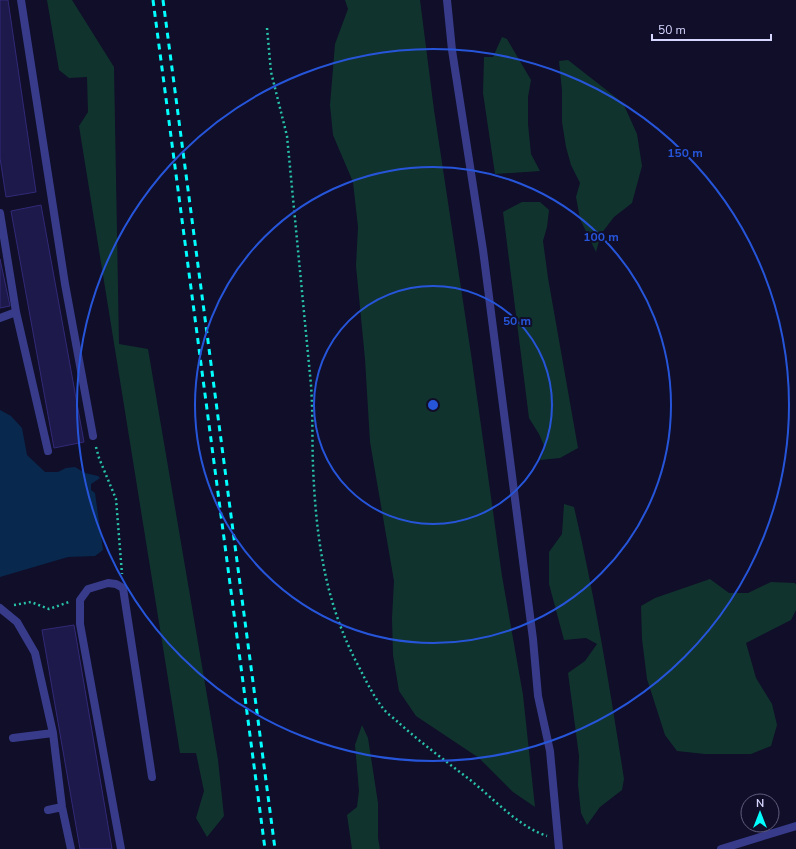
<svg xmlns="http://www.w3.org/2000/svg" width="796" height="849" viewBox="0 0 796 849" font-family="'Nunito Sans',sans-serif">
<rect width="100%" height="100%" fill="#100e28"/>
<path fill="#11332e" d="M47 0H72L114 67 119 344 148 349 218 760 224 816 207 837 196 818 204 791 196 753H180L79 126 88 112 87 77 69 78 59 70Z
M345 0H420L434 110 471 354 502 576 523 695 535 807 513 792 479 758 416 716 399 691 393 655 392 618 394 581 370 442 365 359 356 266 358 227 353 182 333 135 330 105 335 44 348 9Z
M502 37 507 39 531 80 528 97V124L531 154 540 171 495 174 483 93 484 57H493Z
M568 60 623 103 637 134 642 166 632 203 614 217 601 234 596 252 580 219 576 197 580 183 571 165 566 147 562 122V91L559 61Z
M522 202H540L549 210 547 227 543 241 548 278 578 448 560 458 540 460 545 448 539 434 529 418 503 212Z
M564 504 574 507C595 597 610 688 624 779L622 790 600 807 587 825 581 813 578 785 579 756 568 673 585 661 597 644 586 638 564 640 549 584V552L562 534Z
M710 579 729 593H748L771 582 795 583 796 585V610L791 620 746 643 756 678 772 704 777 725 771 746 751 754H705L677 751 665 735 647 679 642 639 641 606 655 598Z
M362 725 368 738 378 803V838L380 849H352L347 815 357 807 359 791 355 745Z"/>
<path fill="#09284d" d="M0 410 11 416 22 428 27 455 45 472H58L66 468 75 467 85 473 98 476 100 478 91 484V490L95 493 103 550 95 556 68 557 0 577Z"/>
<path fill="#1e194b" stroke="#322a78" d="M0 0H8L36 192 6 197 0 158Z
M41 205 84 442 54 448 11 211Z
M0 259 10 306 0 308Z
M74 625 112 849H80L42 630Z"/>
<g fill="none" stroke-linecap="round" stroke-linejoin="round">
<path stroke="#28c1a9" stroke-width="2.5" stroke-dasharray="2 3" stroke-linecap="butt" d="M267 28 271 72 287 136 311 385C313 412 312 439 313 466 316 538 325 604 359 667 366 681 373 695 382 707 386 713 394 718 399 723 420 742 443 759 465 776 492 796 515 825 547 836
M96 447 99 458 116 499 122 574
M14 605 31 602 49 609 69 602"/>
<path stroke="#373b8a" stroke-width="8" d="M21 0 65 284 93 436
M447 0 452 50 483 250 533 639 538 696 550 751 559 849
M0 213 16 312 48 451
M0 318 16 312
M0 608 17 622 35 653 53 733 62 807 71 849
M13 738 53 733
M48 810 62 807
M121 849 80 624V600L88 589 108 583 116 584 123 588 152 777
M721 849 796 826"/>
<path stroke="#02feff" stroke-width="3" stroke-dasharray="6 5" stroke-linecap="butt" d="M153 0 265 849
M163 0 275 849"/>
</g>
<g fill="none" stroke="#2655da" stroke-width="2">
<circle cx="433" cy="405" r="119"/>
<circle cx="433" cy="405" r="238"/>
<circle cx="433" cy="405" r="356"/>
</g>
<circle cx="433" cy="405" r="6" fill="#2655da" stroke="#100e28" stroke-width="2"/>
<g font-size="12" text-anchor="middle" font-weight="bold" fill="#2655da" stroke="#100e28" stroke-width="4" stroke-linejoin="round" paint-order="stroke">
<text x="685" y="157">150 m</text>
<text x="601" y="241">100 m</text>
<text x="517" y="325">50 m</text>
</g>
<g transform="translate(760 813)"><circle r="19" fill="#100e28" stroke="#605e7e"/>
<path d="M0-3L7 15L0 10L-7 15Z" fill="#02feff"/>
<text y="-6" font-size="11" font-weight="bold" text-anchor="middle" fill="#d7d6ff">N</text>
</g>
<path d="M652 34v6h119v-6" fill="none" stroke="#d7d6ff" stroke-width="2"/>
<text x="658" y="34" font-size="12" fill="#d7d6ff" stroke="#100e28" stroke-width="3" paint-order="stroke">50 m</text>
</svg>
